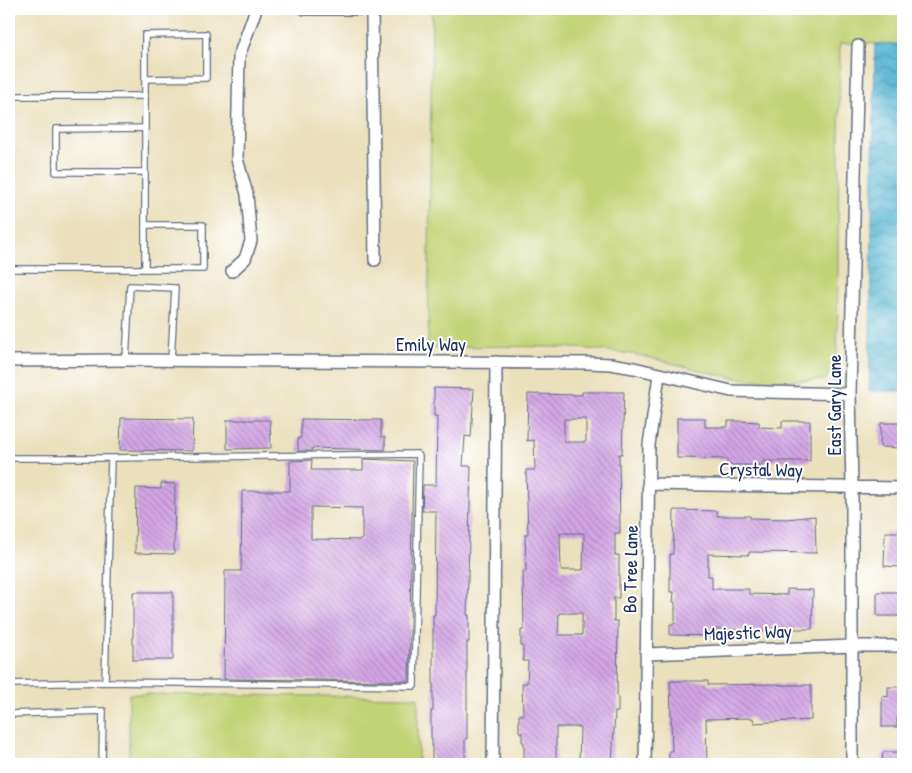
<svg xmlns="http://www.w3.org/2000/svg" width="912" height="773" viewBox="0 0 912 773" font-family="'Patrick Hand',sans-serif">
<defs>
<pattern id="water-waves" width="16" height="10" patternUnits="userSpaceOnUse" patternTransform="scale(1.25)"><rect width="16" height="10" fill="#52b3d1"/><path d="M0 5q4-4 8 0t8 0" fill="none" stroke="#4392ad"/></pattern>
<pattern id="building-back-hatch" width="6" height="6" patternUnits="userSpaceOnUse" patternTransform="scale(1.25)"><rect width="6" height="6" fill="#d3a5e5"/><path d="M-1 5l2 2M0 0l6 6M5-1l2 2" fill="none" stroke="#aa87bd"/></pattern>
</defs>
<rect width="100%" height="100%" fill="#fff"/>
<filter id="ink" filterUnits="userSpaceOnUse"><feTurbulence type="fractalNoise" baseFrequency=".02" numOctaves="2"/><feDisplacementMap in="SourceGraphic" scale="10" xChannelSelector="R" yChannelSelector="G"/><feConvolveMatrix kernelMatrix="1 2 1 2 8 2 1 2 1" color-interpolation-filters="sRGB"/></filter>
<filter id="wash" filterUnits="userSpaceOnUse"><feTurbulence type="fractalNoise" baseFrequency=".0096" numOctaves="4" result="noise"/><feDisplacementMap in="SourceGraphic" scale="20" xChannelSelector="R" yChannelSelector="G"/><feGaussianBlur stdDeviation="1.12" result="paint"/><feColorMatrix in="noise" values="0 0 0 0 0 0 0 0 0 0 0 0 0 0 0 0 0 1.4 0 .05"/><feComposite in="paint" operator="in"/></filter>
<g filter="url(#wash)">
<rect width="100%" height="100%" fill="#eae0bc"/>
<path fill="#c2d376" stroke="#6e816a" d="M432 9H903V44L840 43 837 360 825 380C794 380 761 382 730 377 692 370 656 357 618 352 556 344 491 347 428 347Z
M129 694 418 697V764H129Z"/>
<path fill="url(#water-waves)" stroke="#367198" d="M875 44H903V391H869Z"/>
<g id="blocks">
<path fill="url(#building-back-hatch)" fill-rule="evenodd" d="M434 388 474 389 471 437 465 436 463 466H471L467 615H469V642H467V739H465V764H432V738H431V711H433V615H435L436 511H422L423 485H436L437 416H434Z
M582 392H624L622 454H619L620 533H615V555H619V598H614V621H618L617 697H618V712H615L612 764H579L580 727H556V764H524V742H522V732H519V715H523L522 683H527L528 661H523V646H521V630H524L523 571 526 572 525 534H528L526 470H535L534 440 527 441 528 394 582 395ZM564 419H586V442H564ZM560 533H584L583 570H561ZM559 613H582V635H558Z
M121 418 193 419 192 451 120 450Z
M677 418H705V427H728V421H739L759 422V427L782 428V421H810V461H763V465H727V459L677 458Z
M301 419 381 420V437H385V450L312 448V451H298V438H301Z
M227 420H270L271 448 227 449Z
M881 423H903V448L880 447Z
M363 459 413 461 409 681 224 679 225 571H241L242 491H290V461L312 460 311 470H363ZM311 507 362 508V540L311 539Z
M161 483 175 484 174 554 135 553 136 488 161 489Z
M674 510 717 511V516H750V518L787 519 815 516 816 553 749 552V555L708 554V576H712V589H749V594L787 595V589L813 590 812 629H764V632H753V630L715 629V636L670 635V624H675V602H673L674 592H670V554H673Z
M885 532H903V567L884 566Z
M133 592H173V660H133Z
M877 592H903V616H877Z
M670 681H708V685L779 684V685H811V720L754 723 753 718 706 719 707 764H669V751H672Z
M888 687H903V718H897V727H882V696L888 697Z
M883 752H903V764H882Z"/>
</g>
</g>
<g filter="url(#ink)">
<use href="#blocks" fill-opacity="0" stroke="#636d7f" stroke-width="1"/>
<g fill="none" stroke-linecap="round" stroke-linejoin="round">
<defs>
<path id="lane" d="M145 79 206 78V34L145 35V269
M9 96H145
M145 128 56 129V172H145
M9 269H203V225H145
M126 360 130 286 175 288 171 360
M9 458H111L105 682
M9 684 105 682 414 686 419 456 417 454 111 458
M9 714 103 711 102 764"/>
<path id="street" d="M305 9H372
M372 9 375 260
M232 271 245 259 251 241 247 194 237 159 239 56 256 9
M9 361 126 360 588 363 611 364 634 368 731 391 850 394
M648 484 903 488
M646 654 852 646H903
M493 764 496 362
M645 764 649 445 659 375
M852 764V488L850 394 858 46"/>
</defs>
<use href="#lane" stroke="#636d7f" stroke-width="8"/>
<use href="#street" stroke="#636d7f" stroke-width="14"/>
<use href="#lane" stroke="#fff" stroke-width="5.5"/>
<use href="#street" stroke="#fff" stroke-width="11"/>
</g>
</g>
<g text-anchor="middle" stroke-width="4" stroke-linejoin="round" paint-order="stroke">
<g font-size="19" fill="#1b2f5e" stroke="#fff">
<text x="431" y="351">Emily Way</text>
<text transform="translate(834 405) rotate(-90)" y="7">East Gary Lane</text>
<text transform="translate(761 469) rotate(1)" y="7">Crystal Way</text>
<text transform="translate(630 569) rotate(-89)" y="7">Bo Tree Lane</text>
<text transform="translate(748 632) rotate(-2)" y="7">Majestic Way</text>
</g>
</g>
<rect width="912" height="773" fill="none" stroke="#fff" stroke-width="30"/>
</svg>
